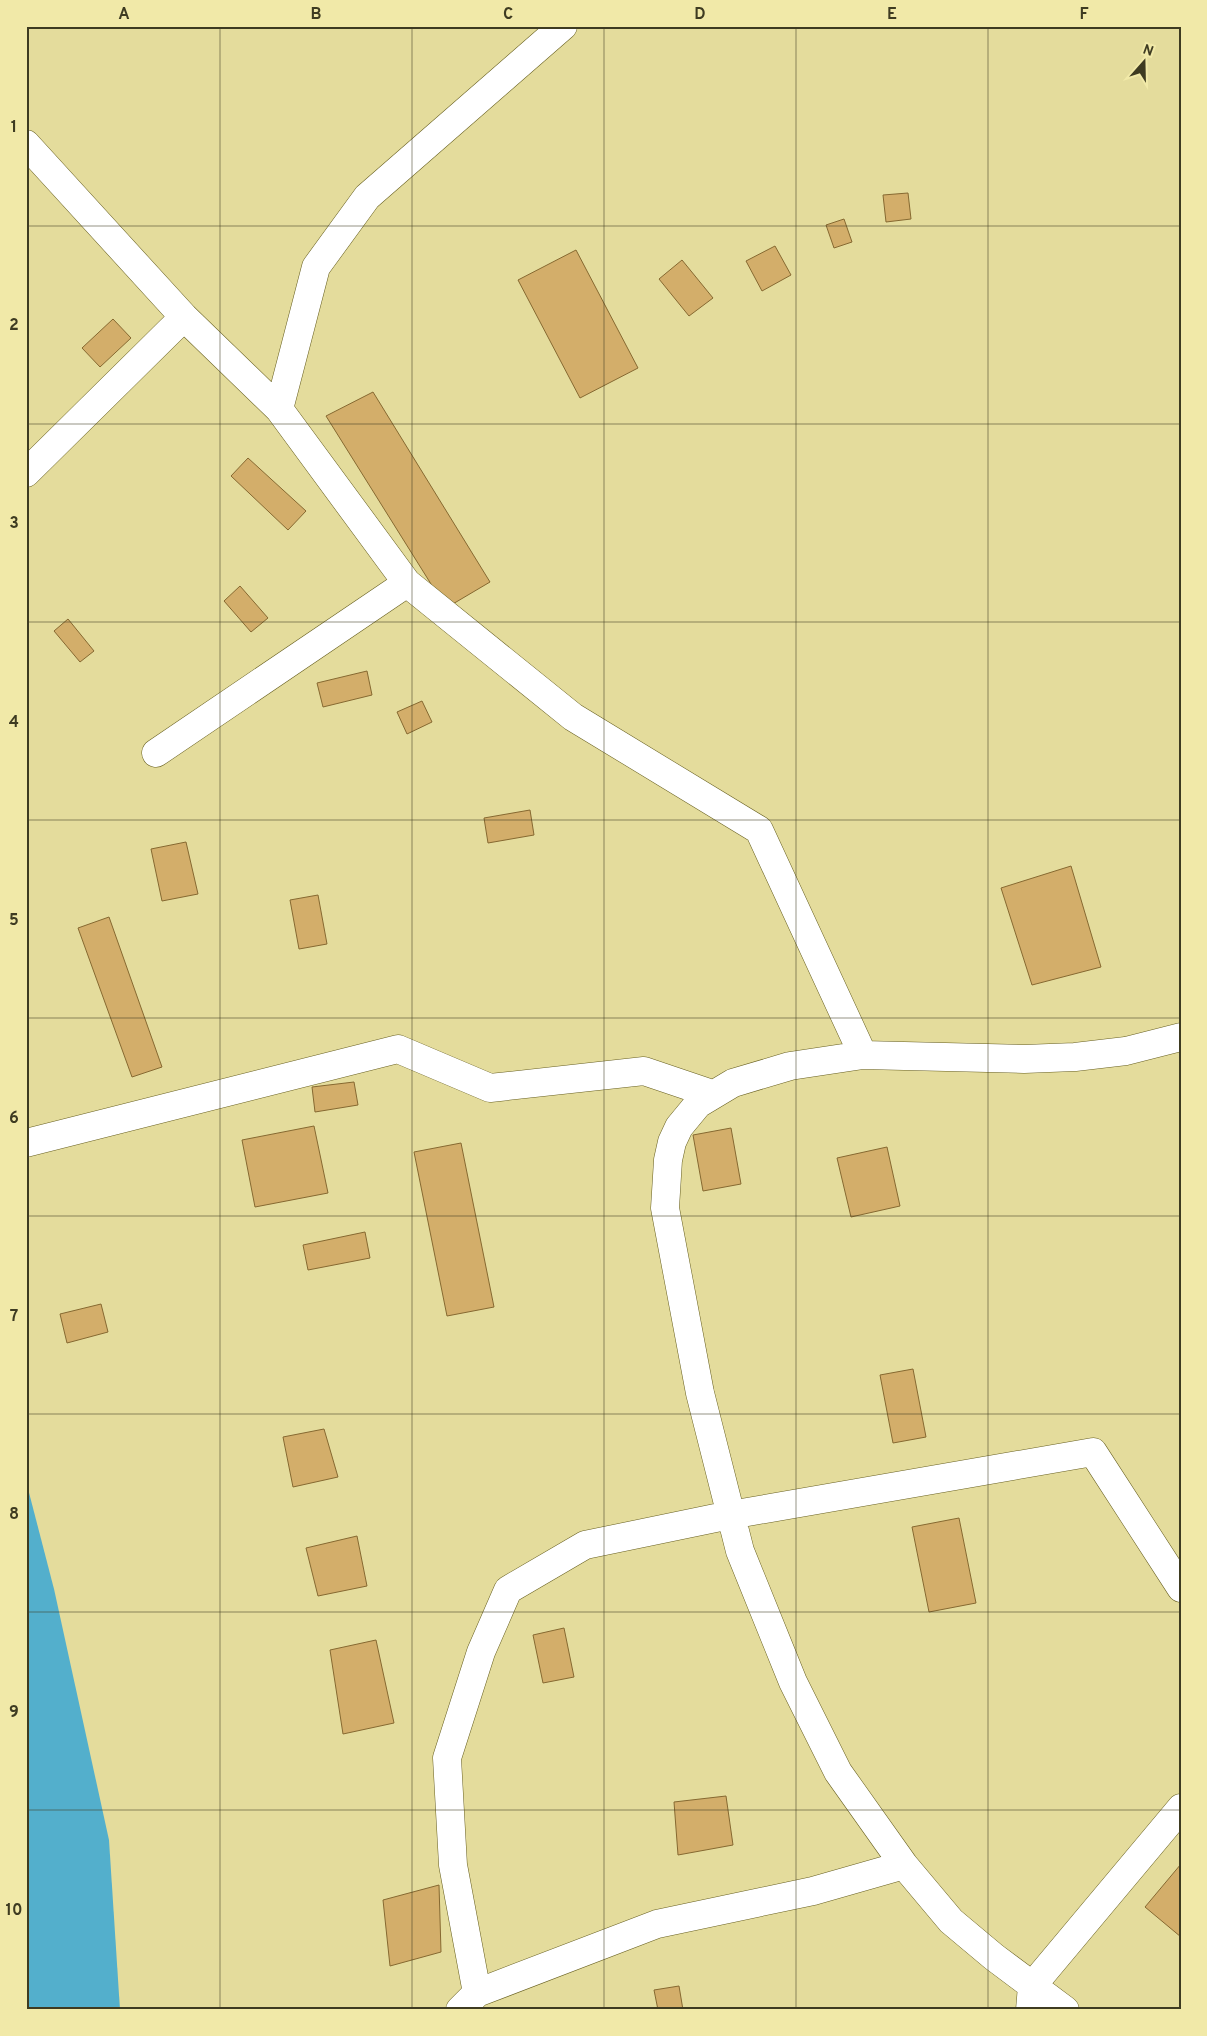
<svg xmlns="http://www.w3.org/2000/svg" width="1207" height="2036" viewBox="0 0 1207 2036" font-family="Overpass,sans-serif">
<rect width="100%" height="100%" fill="#e4dc9c"/>
<path fill="#53afcc" d="M26 1481 54 1589 109 1840 120 2010H26Z"/>
<path fill="#d3ae6a" stroke="#866931" d="M908 193 911 219 886 222 883 195Z
M844 219 852 242 834 248 826 225Z
M775 246 791 275 762 291 746 261Z
M576 250 638 368 580 398 518 280Z
M682 260 713 298 689 316 659 279Z
M113 319 131 338 100 367 82 348Z
M373 392 490 582 446 608 326 416Z
M248 458 306 511 288 530 231 476Z
M240 586 268 618 251 632 224 601Z
M68 619 94 651 80 662 54 631Z
M367 671 372 695 323 707 317 683Z
M422 701 432 722 407 734 397 712Z
M530 810 534 835 488 843 484 818Z
M186 842 198 894 162 901 151 849Z
M1071 866 1101 967 1032 985 1001 888Z
M318 895 327 944 299 949 290 900Z
M109 917 162 1067 132 1077 78 928Z
M354 1082 358 1105 315 1112 312 1087Z
M314 1126 328 1193 255 1207 242 1140Z
M731 1128 741 1184 703 1191 693 1135Z
M461 1143 494 1307 447 1316 414 1152Z
M887 1147 900 1206 851 1217 837 1158Z
M365 1232 370 1258 308 1270 303 1245Z
M101 1304 108 1332 67 1343 60 1314Z
M913 1369 926 1437 893 1443 880 1375Z
M324 1429 338 1477 293 1487 283 1437Z
M959 1518 976 1603 929 1612 912 1527Z
M357 1536 367 1586 318 1596 306 1548Z
M564 1628 574 1677 543 1683 533 1635Z
M376 1640 394 1723 343 1734 330 1650Z
M726 1796 733 1845 678 1855 674 1802Z
M1181 1864V1937L1145 1907Z
M439 1885 441 1952 390 1966 383 1900Z
M679 1986 683 2010H658L654 1990Z"/>
<g fill="none" stroke-linecap="round" stroke-linejoin="round">
<defs>
<path id="minor" d="M26 144 184 317 279 409 407 583 573 717 759 830 863 1055
M279 409 316 267 367 197 563 26
M26 473 184 317
M156 753 407 583
M26 1143 398 1049 490 1088 644 1071 712 1094
M477 1993 453 1865 447 1758 481 1652 508 1590 585 1545 730 1515 1093 1452 1181 1588
M460 2010 477 1993 657 1924 813 1891 904 1865
M1030 2010 1032 1986 1181 1808
M1065 2010 994 1957 951 1921 904 1865 838 1772 793 1682 740 1551 700 1393 665 1208 668 1160 672 1142 679 1127 698 1104 733 1083 790 1066 863 1055 1024 1059 1075 1057 1126 1051 1181 1037"/>
</defs>
<use href="#minor" stroke="#686021" stroke-width="29"/>
<use href="#minor" stroke="#fff" stroke-width="28"/>
</g>
<path fill="none" stroke="#3e3b21" stroke-width="1" stroke-opacity="0.55" d="M220 26V2010M412 26V2010M604 26V2010M796 26V2010M988 26V2010M26 226H1181M26 424H1181M26 622H1181M26 820H1181M26 1018H1181M26 1216H1181M26 1414H1181M26 1612H1181M26 1810H1181"/>
<rect width="1207" height="2036" fill="none" stroke="#f1e9a8" stroke-width="55"/>
<g transform="translate(1144 62) rotate(20)" stroke="#f1e9a8" stroke-width="4" paint-order="stroke">
<path d="M0-4L9 19L0 12L-9 19Z" fill="#3e3b21"/>
<text y="-8" font-size="14" font-weight="bold" text-anchor="middle" fill="#3e3b21">N</text>
</g>
<rect x="28" y="28" width="1152" height="1980" fill="none" stroke="#3e3b21" stroke-width="2"/>
<g font-size="16" text-anchor="middle" font-weight="bold" fill="#3e3b21">
<text x="124" y="19">A</text>
<text x="316" y="19">B</text>
<text x="508" y="19">C</text>
<text x="700" y="19">D</text>
<text x="892" y="19">E</text>
<text x="1084" y="19">F</text>
<text x="14" y="132">1</text>
<text x="14" y="330">2</text>
<text x="14" y="528">3</text>
<text x="14" y="727">4</text>
<text x="14" y="925">5</text>
<text x="14" y="1123">6</text>
<text x="14" y="1321">7</text>
<text x="14" y="1519">8</text>
<text x="14" y="1717">9</text>
<text x="14" y="1915">10</text>
</g>
</svg>
